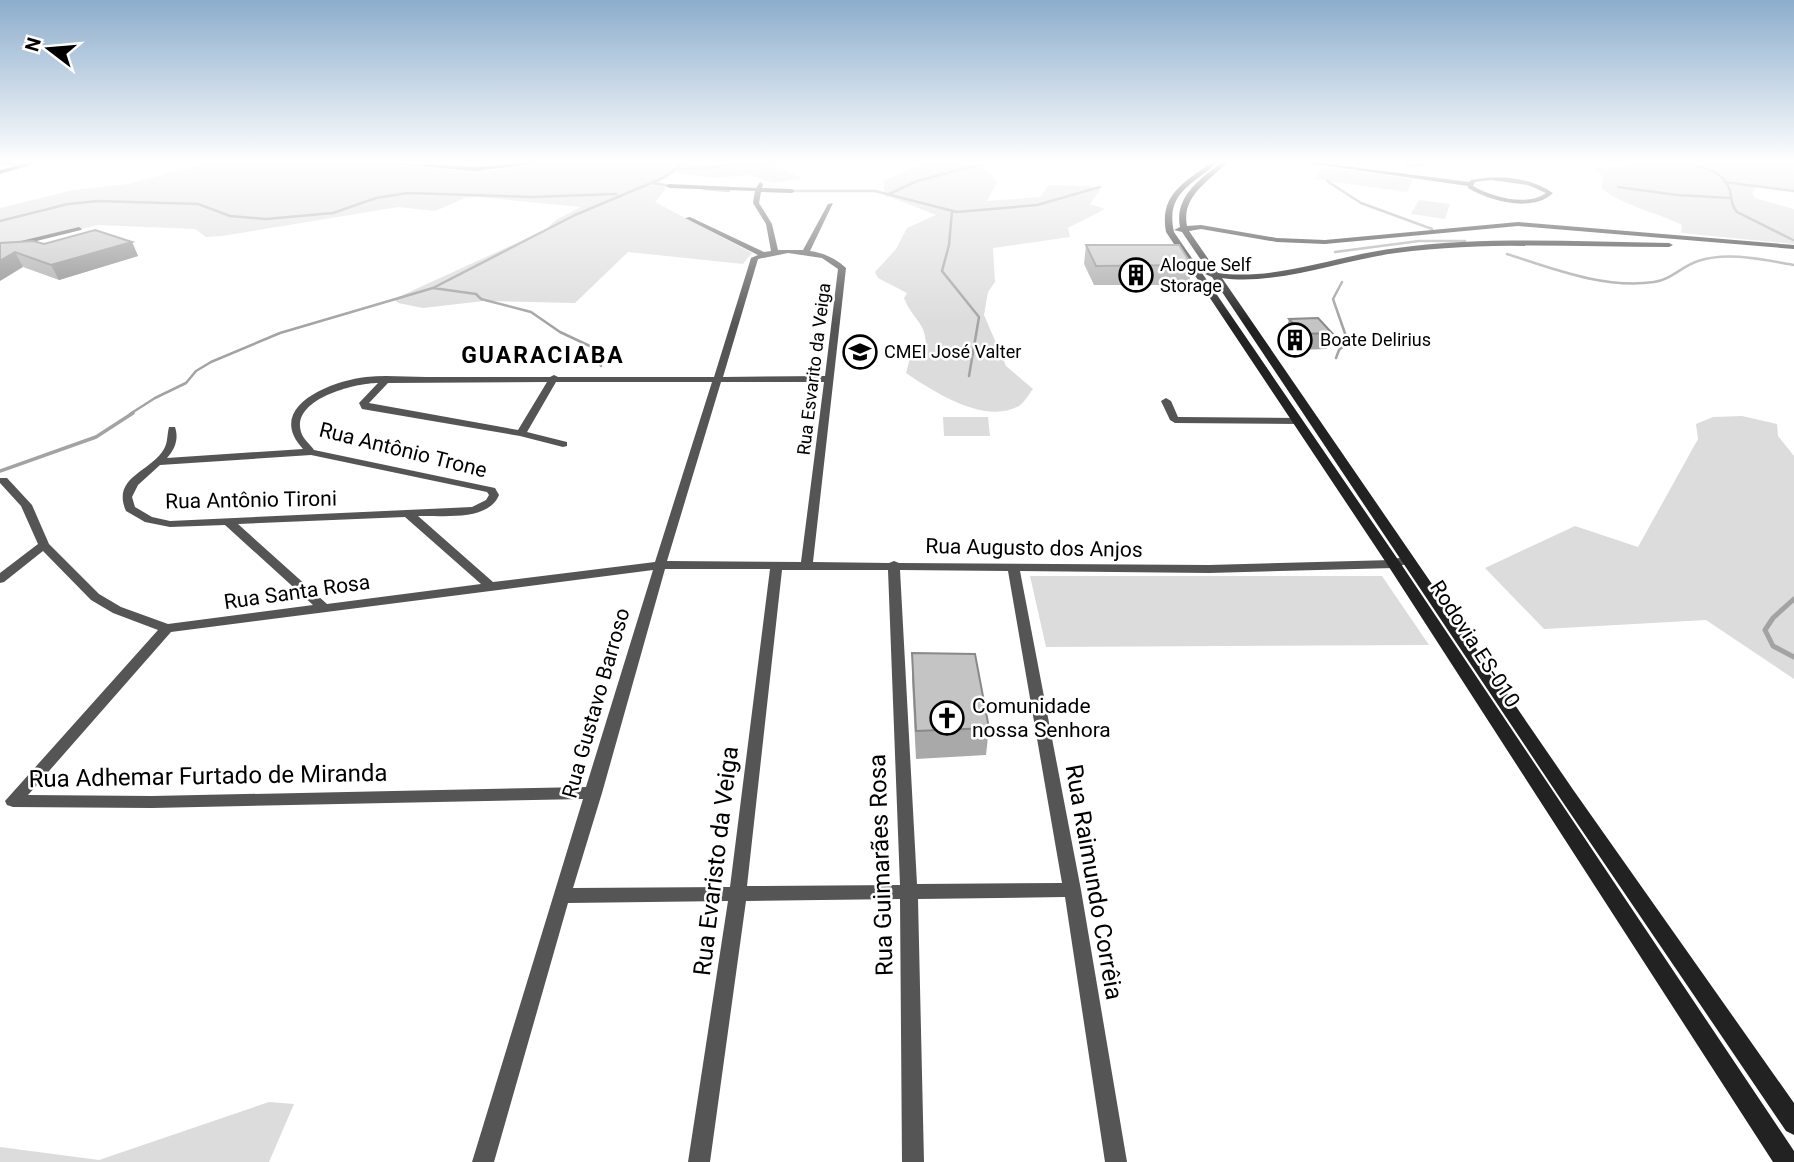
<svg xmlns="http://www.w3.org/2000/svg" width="1794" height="1162" viewBox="0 0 1794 1162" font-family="Roboto,sans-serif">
<rect width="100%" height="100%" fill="#fff"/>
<path fill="#dcdcdc" d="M209 162H374L427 168 486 171 549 162H773V167L803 178 773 183 751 175 713 178 675 173 659 181 666 189 655 202 752 253 743 264 628 252 575 303 484 301 423 308 398 303 394 299 545 230 556 220 581 207 478 197 465 198 435 211 398 207 222 236 206 237 195 229 98 225 0 248V208L73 190 128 184Z
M939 162C966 162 979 158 997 182L987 201 1040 197 1049 185 1090 186 1100 190 1090 204 1105 209 1068 228 1070 237 993 248 995 282 988 292 984 315 1006 366 1033 389C1029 394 1024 403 1019 406 985 425 934 392 906 373L910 358 926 344C925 321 912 319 904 298L907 293 878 278 875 272 896 249 907 228 936 215 888 196 884 191V181L915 166Z
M1636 162H1794V190L1758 186 1752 192 1755 198 1794 209V244L1681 233 1682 225C1655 211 1625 207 1601 188L1604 177 1593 168 1633 165Z
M1323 167 1413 179 1407 192 1315 179Z
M1419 200 1450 204 1445 219 1411 214Z
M1742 416 1777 424 1778 436 1794 456V679L1706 620 1544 629 1485 568 1575 526 1638 547 1698 439 1696 424 1713 417Z
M943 417H988L990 436H944Z
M1030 576H1382L1429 645 1046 647Z
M269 1102 294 1104 269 1162H0V1147L99 1160Z"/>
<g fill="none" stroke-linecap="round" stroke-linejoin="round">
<path stroke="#a3a3a3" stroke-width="2.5" d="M1678 162C1697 165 1724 169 1730 191 1732 200 1731 205 1737 212L1793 240
M1407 166 1436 162
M679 169 706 168 738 162
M1327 181 1361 203 1432 229
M1724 182 1794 191
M652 183 671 186
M1618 187 1677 195 1730 198
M704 189 729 191
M792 191H875L957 212 1037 205 1100 187
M887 195 917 181 989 162
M952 211 949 245 942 271 979 317 969 376
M0 221 68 204 98 201 198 204 230 216 266 219 333 213 376 198 408 193 531 197 616 194
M1335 252 1419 241H1465
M1507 254C1554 269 1604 289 1654 282 1671 280 1682 266 1698 261 1728 251 1764 260 1794 265
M433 288 476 294 481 299 531 312 560 332 594 348V358L601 366
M1336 358 1339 350 1348 342 1333 299 1342 282
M130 414 155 398 186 383 196 371 211 362 280 333 433 288 575 215 663 178 686 162"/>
<path stroke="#a3a3a3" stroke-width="3.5" d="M0 471 96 437 133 413
M1792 601 1794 599"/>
<path stroke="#a3a3a3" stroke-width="5" d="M1794 599 1773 618 1765 630 1773 646 1794 657"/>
<path fill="#555" fill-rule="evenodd" d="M0 162H16L18 163 15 165 2 164Z
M373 162 476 167 532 162H547L476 171Z
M1301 162H1313L1469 182 1471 180C1498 174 1529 177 1553 193 1532 213 1490 201 1468 188V186ZM1491 180 1528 185 1546 193C1527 207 1492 197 1473 186L1475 182Z
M760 182 763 184 762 188 792 189 795 191 792 193 761 192 759 203 772 224 778 250H803L828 204 833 203 810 251C824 253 835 258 846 268L813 562 889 563 894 561 899 563 1209 565 1392 560 1402 557 1408 561 1406 564 1394 568 1209 573 1020 571 1081 890 1127 1162H1105L1065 897 918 899 924 1162H902L900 899 746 901 710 1162H688L728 901 568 903 494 1162H472L583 799 152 808 13 807 7 805 5 801 158 630 113 613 91 600 43 551 4 582 0 583V573L38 544 21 506 0 483V478H7L32 505 49 544 99 594 121 607 168 624 313 605 225 525 170 527 145 522 126 511C111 477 151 472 164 449 168 442 167 434 169 427H175C179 439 175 449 167 458L303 449C264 407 331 381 366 377 386 375 406 377 426 377 467 377 509 377 550 377L554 375 558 377H714L751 258 758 255 685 218 690 217 764 252 771 251 766 224 753 203 755 191 669 188 666 186 669 184 756 188ZM788 253 822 258 838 269 825 376 723 377 758 259ZM547 382 518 430 369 403 388 383ZM556 382H712L655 562 493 582 418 516C442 515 488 522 499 495L495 488 314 450C310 444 303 439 301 432 291 399 355 383 378 383L359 403 362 409 520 436 563 447 567 446V442L527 432ZM721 382H824L801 562 667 561ZM311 455 487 492 489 495 486 500 472 507 170 521 152 517 135 507 132 497 138 485 160 465ZM405 517 481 584 327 604 238 524ZM665 569H770L730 887 573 888 602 793ZM653 570 586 787 152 796 28 795 171 632ZM782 570H888L900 885 747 886ZM900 570 1008 571 1062 883 917 884Z
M79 227 82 229 81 230 0 250V246Z
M1166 398 1171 401 1178 417 1298 418 1303 421 1298 424 1175 423 1170 420 1161 401Z"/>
<path fill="#222" fill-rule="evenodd" d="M31 162H40L0 174V170Z
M1212 162H1218C1193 185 1165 192 1174 232L1401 564 1794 1151V1162H1773L1387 564 1166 232C1159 194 1185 182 1212 162Z
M1222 162H1228C1209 181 1181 196 1187 226L1201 225 1277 238 1325 240 1518 222 1794 245V249L1518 226 1325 244 1277 242 1201 229 1189 231 1218 273C1277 281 1338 255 1397 248 1487 236 1579 242 1669 243L1673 245 1669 247C1579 247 1486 241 1396 253 1343 260 1275 286 1222 278L1574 791 1794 1103V1135L1786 1131 1562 801 1212 277 1205 274 1209 272 1182 232 1174 230 1180 227C1174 197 1200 179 1222 162Z"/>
</g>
<path fill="#a9a9a9" d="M132 242 138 256 59 280 23 267 0 243 44 244Z
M1086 245 1192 265 1189 285H1094L1084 264Z
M1289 319 1332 333 1327 349 1298 350 1285 335Z
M912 653 989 728 986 755 916 759 912 680Z"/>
<path fill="#898989" d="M132 242 138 256 59 280 51 265Z
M15 252 23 267 0 281V261Z"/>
<path fill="#c4c4c4" stroke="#898989" stroke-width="2" d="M95 230 132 242 51 265 15 252 0 261V243L33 241 44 244Z
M1086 245H1179L1192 265 1096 266Z
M1318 318 1332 333 1302 334 1289 319Z
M912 653 975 654 989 728 916 731Z"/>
<linearGradient id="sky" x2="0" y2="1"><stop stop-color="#8cadcc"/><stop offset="0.5" stop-color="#fff"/><stop offset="1" stop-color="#fff" stop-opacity="0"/></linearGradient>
<rect width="1794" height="324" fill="url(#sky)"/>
<defs>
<symbol id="building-ring" viewBox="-11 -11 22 22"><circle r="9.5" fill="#fff" stroke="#000" stroke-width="1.5"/><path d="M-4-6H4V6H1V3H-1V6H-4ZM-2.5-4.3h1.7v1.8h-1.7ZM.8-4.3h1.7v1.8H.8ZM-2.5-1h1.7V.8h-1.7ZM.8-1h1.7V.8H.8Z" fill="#000"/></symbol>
<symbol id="school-ring" viewBox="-11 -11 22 22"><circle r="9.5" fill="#fff" stroke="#000" stroke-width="1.5"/><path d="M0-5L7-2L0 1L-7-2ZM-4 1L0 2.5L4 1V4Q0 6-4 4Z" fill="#000"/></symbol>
<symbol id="church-ring" viewBox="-11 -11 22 22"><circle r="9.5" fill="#fff" stroke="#000" stroke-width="1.5"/><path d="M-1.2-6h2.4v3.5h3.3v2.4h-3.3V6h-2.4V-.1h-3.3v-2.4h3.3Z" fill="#000"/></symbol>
</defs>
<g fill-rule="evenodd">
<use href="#building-ring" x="1117" y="256" width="38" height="38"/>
<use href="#building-ring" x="1276" y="321" width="38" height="38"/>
<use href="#school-ring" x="841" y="333" width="38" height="38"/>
<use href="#church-ring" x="928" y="699" width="38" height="38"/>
</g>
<g text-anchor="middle" stroke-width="5" stroke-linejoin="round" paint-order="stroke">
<g font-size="18" fill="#000" stroke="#fff" text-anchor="start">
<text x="1160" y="271">Alogue Self<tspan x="1160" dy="21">Storage</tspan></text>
<text x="1320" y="346">Boate Delirius</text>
<text x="884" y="358">CMEI José Valter</text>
</g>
<g font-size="18" fill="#000" stroke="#fff">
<text transform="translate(814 369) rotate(-83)" y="6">Rua Esvarito da Veiga</text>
</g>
<g font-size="21" fill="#000" stroke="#fff">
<text transform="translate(403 450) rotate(14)" y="7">Rua Antônio Trone</text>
<text transform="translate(251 500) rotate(-1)" y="7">Rua Antônio Tironi</text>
<text transform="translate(1034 548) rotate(1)" y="7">Rua Augusto dos Anjos</text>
<text transform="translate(297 592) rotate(-8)" y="7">Rua Santa Rosa</text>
<text transform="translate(1475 644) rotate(57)" y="7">Rodovia ES-010</text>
<text transform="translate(596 703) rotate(-74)" y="7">Rua Gustavo Barroso</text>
</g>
<g font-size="21" fill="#000" stroke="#fff" text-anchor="start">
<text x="972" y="713">Comunidade<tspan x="972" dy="24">nossa Senhora</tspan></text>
</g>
<g font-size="23" font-weight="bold" letter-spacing="2" fill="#000" stroke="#fff">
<text x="543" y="363">GUARACIABA</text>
</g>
<g font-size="24" fill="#000" stroke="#fff">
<text transform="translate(208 776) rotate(-1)" y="8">Rua Adhemar Furtado de Miranda</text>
<text transform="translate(716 861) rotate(-83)" y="8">Rua Evaristo da Veiga</text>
<text transform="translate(881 865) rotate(-92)" y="8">Rua Guimarães Rosa</text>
<text transform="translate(1094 882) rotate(80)" y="8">Rua Raimundo Corrêia</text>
</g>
</g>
<g transform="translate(49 49) rotate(286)" stroke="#ffffff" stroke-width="5" paint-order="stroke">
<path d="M0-5L12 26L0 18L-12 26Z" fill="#000000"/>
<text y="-10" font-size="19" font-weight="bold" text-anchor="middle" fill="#000000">N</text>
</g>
</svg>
